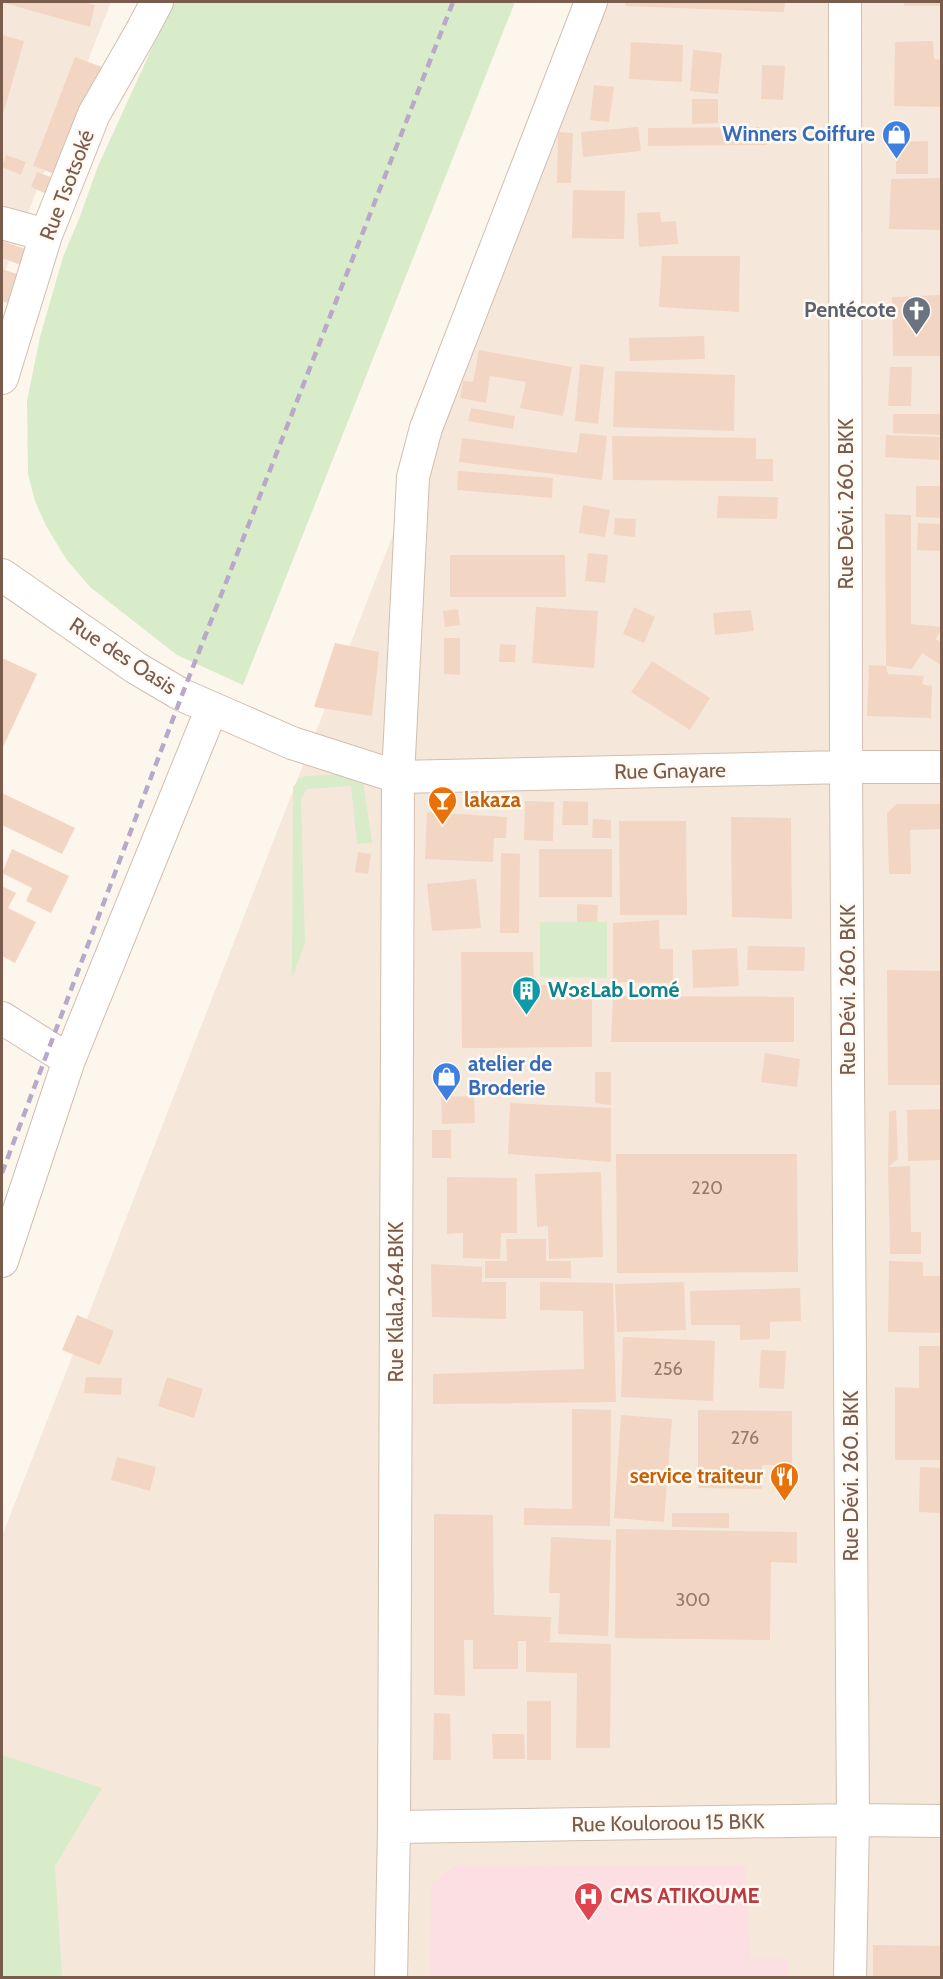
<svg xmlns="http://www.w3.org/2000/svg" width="943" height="1979" viewBox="0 0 943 1979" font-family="Cabin,sans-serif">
<rect width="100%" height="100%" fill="#fdf6ec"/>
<path fill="#f5e8da" d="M2 2H111L2 279Z
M601 2H941V1977H2V1536Z"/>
<path fill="#fbdfe3" d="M455 1865 745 1866 750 1959H788V1977H430L431 1884Z"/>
<path fill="#d8ecc9" d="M173 2H515L243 685 177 655 90 587 67 560 46 526 35 501 28 474 27 401 40 337 63 257 79 219 98 166Z
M362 773 372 843 357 844 351 786 307 789 301 799 305 944 292 978 293 787 299 779 305 776Z
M540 922H607V978L540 977Z
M2 1755 102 1788 55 1866 62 1977H2Z"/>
<path fill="#f3d5c3" d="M2 2H83L95 5 90 27 4 3 2 10Z
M626 2H785L784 12 625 6Z
M904 2H942V6H904Z
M2 35 24 41 2 118Z
M933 41 934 59 942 60V107L894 106 895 42Z
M631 42 683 45 682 82 629 79Z
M693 50 722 53 718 94 690 91Z
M75 57 102 67 60 176 33 166Z
M762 65 785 66 783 100 761 99Z
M594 85 614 87 609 122 590 120Z
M692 99H718V123L692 124Z
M638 127 641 151 583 157 581 132Z
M767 127V145L648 146V128Z
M558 132 573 133 571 183H557Z
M928 141V174H896V142Z
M6 155 26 162 21 175 2 167Z
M37 172 56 179 49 195 31 187Z
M942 178V230L889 229 891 179Z
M573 190 625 191 624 239 572 238Z
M660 212 661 222 676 221 678 244 639 247 637 213Z
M2 241 34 252 29 268 2 258Z
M662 256H740L739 312 659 307Z
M2 269 26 277 16 306 2 301Z
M942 295V356H893L892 297Z
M704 336 705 359 630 361 629 338Z
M479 350 572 367 563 416 520 408 526 382 490 376 486 403 460 398 463 381 473 382Z
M580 364 604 367 598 424 575 421Z
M890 367H912L911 406H888Z
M615 371 735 375 734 431 613 427Z
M471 408 515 416 513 429 468 421Z
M893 414H942V435L893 433Z
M580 433 607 436 602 480 459 462 462 438 577 453Z
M886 435 940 437 939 460 885 457Z
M612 436 756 438V459H773V481L613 480Z
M458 471 553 478 552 498 457 490Z
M916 486H942V518L916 517Z
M718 496 778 497 777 519 717 518Z
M583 505 610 510 605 537 579 533Z
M885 514 911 515V624L942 627 936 639 942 643V666L922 653 912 669 886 666Z
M615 518 636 519 635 537 614 535Z
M918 523 942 524V551L917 550Z
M588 553 608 555 605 583 585 581Z
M450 555H565L566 597H450Z
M536 607 598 611 594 668 532 663Z
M634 607 655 617 644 643 623 634Z
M458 609 460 625 445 627 443 611Z
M751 610 754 631 715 635 713 613Z
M444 638H460V675L444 674Z
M335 643 379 652 372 716 314 707Z
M500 644 516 645 515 662H499Z
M2 658 37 674 2 749Z
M652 661 710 698 690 730 631 692Z
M869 665 886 666 888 674 924 676 922 684 932 686 931 718 867 716Z
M2 793 75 828 62 854 2 825Z
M525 801 554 802 553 841 524 840Z
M563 801 588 802V825H562Z
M897 804H942V829L910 830 911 874H889L887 813Z
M427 812 507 817 506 838H494L493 862 425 859Z
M731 817 791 818 792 919 732 917Z
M593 819 611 820V838H592Z
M619 821H686L687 915H620Z
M12 849 69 876 51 913 26 901 32 888 2 873Z
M539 849H612V897H539Z
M358 852 371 854 368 874 355 872Z
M501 853 520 854 519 933H500Z
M476 879 481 928 432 931 427 884Z
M2 886 16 893 8 908 36 922 15 963 2 956Z
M577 904 598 905 597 922H577Z
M659 920 660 949H673V983L613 982V923Z
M748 946 805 947 804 971 747 970Z
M737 948 739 986 693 988 692 950Z
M461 952H533L534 985H592V1047L462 1048Z
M887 970 942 971V1085H888Z
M613 996 794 997V1042H611Z
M765 1053 800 1059 797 1087 761 1082Z
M595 1072H611V1105L595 1103Z
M474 1096 475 1123 442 1124 441 1097Z
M510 1103 611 1108V1162L508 1154Z
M942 1109V1160L908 1161 907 1110Z
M896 1110 898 1159 888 1167 889 1112Z
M432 1130H451V1158H432Z
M616 1154H797L798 1272 617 1273Z
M910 1166 911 1232H921V1254H890L888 1167Z
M601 1172 603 1257 549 1259 548 1226 537 1227 535 1174Z
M447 1177 517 1178V1233H501L500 1259 463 1258V1233L447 1234Z
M506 1239H546V1261H571V1278H485V1261H507Z
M889 1261 923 1262V1276H942V1333L888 1332Z
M431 1264 482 1267V1282H506V1319L432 1317Z
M540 1282 613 1283 616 1402 433 1404V1374L584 1369 583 1311 540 1310Z
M684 1282 686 1330 617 1332 615 1284Z
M800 1288 801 1321 770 1322V1339L740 1340V1325H691L690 1291Z
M77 1315 114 1331 100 1365 62 1350Z
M623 1337 715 1341 713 1401 621 1397Z
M919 1346H942V1460H895V1387L919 1388Z
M761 1350 786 1351 784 1389 759 1388Z
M86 1377 122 1378 121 1395 84 1393Z
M167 1377 203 1389 194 1418 158 1406Z
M572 1409 611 1410 610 1526 524 1525V1508L572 1509Z
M698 1410 792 1411V1465H762V1489L698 1488Z
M621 1415 672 1419 664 1522 614 1518Z
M117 1457 156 1467 150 1491 111 1480Z
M920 1467 942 1468V1513L919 1512Z
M672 1513H729V1528L672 1527Z
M434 1514 493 1515 494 1615 551 1617 550 1641 543 1642 611 1644 610 1748H576L577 1673 526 1672V1641H518V1669H473V1640H464L465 1696 434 1695Z
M616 1529 797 1532V1563L771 1562 770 1640 615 1638Z
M551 1537 611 1540 608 1636 558 1634 560 1593H549Z
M527 1701H551V1760H527Z
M434 1713 450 1714 451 1760H433Z
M492 1734H524L525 1759H493Z
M873 1945 942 1946V1978H873Z"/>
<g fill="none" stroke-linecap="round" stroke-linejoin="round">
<defs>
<path id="street" d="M845 2 846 767 853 1820 850 1978
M2 223 46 235
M2 378 46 235 94 114 141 32 157 2
M2 575 136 668 182 695 292 743 398 777 846 767H942
M2 1018 69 1060
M2 1261 69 1060 212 708
M394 1827 853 1820 942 1821
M391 1978 394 1827 398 777 413 477 426 428 591 2"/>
</defs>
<use href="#street" stroke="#d1beb0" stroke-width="34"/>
<use href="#street" stroke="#fff" stroke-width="32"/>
<path stroke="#b9a8c9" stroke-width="4.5" stroke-dasharray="9 6" stroke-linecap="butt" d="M2 1173 182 695 453 2"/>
</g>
<defs>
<symbol id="shop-pin" viewBox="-11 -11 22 30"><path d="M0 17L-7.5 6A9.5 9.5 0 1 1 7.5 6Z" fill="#3f7fe0" stroke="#fffaf3"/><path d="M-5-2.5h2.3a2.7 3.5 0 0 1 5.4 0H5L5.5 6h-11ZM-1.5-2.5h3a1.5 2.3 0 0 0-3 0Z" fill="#fff"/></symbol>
<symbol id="church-pin" viewBox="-11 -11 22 30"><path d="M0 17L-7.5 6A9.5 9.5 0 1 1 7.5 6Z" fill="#6b7280" stroke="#fffaf3"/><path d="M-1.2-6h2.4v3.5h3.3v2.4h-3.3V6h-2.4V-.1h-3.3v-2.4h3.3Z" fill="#fff"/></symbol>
<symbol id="bar-pin" viewBox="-11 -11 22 30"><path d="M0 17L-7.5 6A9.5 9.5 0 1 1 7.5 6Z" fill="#e8710a" stroke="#fffaf3"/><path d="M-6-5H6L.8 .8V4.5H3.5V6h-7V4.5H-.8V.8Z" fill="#fff"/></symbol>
<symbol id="building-pin" viewBox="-11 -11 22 30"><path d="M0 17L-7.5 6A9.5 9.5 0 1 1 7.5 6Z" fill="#0f9aa8" stroke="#fffaf3"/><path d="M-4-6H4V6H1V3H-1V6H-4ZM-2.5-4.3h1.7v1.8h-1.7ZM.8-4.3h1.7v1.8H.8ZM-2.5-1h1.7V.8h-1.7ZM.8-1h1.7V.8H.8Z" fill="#fff"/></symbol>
<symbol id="restaurant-pin" viewBox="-11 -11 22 30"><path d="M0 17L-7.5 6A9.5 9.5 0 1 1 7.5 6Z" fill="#e8710a" stroke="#fffaf3"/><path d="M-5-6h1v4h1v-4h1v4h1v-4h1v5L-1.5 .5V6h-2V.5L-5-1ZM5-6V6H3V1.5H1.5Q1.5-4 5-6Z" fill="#fff"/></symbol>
<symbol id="hospital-pin" viewBox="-11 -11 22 30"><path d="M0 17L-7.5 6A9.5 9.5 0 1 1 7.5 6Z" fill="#e0444e" stroke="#fffaf3"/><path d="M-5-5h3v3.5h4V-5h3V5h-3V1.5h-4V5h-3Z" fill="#fff"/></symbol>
</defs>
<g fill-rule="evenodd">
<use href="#shop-pin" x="880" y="118" width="33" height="45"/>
<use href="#church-pin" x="900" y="294" width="33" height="45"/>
<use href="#bar-pin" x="426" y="784" width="33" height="45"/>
<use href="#building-pin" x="510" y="974" width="33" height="45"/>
<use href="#shop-pin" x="430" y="1060" width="33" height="45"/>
<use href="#restaurant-pin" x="768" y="1460" width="33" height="45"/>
<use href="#hospital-pin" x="572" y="1880" width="33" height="45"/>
</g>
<g text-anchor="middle" stroke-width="5" stroke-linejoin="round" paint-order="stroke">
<g font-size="18" fill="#987a6a">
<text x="707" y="1194">220</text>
<text x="668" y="1375">256</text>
<text x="745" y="1444">276</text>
<text x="693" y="1606">300</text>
</g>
<g font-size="21" font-weight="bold" fill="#366cbe" stroke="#fffaf3" text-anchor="end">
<text x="875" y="141">Winners Coiffure</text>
<text x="468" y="1071" text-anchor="start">atelier de<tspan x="468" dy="24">Broderie</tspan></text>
</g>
<g font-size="21" fill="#7a5c4d" stroke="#fffaf3">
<text transform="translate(67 185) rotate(-69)" y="7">Rue Tsotsoké</text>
<text transform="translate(846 504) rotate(-90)" y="7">Rue Dévi. 260. BKK</text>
<text transform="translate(123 656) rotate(33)" y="7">Rue des Oasis</text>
<text transform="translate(670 771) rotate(-1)" y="7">Rue Gnayare</text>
<text transform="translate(848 990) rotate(-90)" y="7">Rue Dévi. 260. BKK</text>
<text transform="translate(396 1302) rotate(-90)" y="7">Rue Klala,264.BKK</text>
<text transform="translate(851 1476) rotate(-90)" y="7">Rue Dévi. 260. BKK</text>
<text transform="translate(668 1823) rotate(-1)" y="7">Rue Kouloroou 15 BKK</text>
</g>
<g font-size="21" font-weight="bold" fill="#5b616d" stroke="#fffaf3" text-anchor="end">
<text x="896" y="317">Pentécote</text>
</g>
<g font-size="21" font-weight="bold" fill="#c56008" stroke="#fffaf3" text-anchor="start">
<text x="464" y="807">lakaza</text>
<text x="763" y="1483" text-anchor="end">service traiteur</text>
</g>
<g font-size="21" font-weight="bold" fill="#0d838f" stroke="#fffaf3" text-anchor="start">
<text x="548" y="997">WɔɛLab Lomé</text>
</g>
<g font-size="21" font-weight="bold" fill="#be3a42" stroke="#fffaf3" text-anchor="start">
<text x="610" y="1903">CMS ATIKOUME</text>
</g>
</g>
<rect width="943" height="1979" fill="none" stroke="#7a5c4d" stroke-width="6"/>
</svg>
